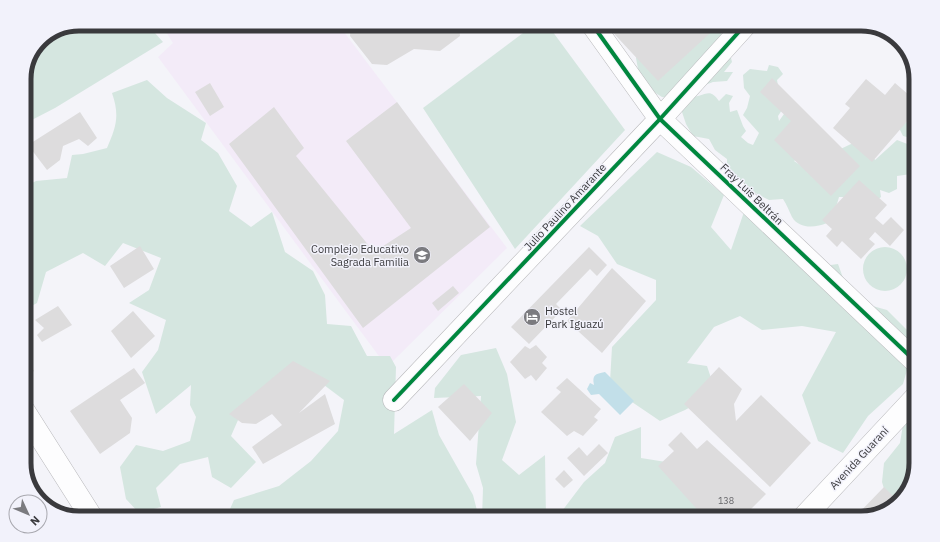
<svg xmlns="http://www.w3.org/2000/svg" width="940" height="542" viewBox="0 0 940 542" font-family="'IBM Plex Sans',sans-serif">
<rect width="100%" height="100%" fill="#f4f4f9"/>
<path fill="#f3ebf8" d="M161 24H338L507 248 387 367 158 57 173 43Z"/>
<path fill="#d5e6e0" d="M79 24H147L163 42 55 108 24 124V76L40 40Z
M535 24H547L625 130 515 249 423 108Z
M711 28 720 31C723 42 730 51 732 62L724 72H733L727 81 713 82 670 98 662 97 649 89 638 69 636 58 640 50Z
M769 65 778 67 783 74 777 80 782 110 778 116 779 121 784 114H792L801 156 794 161 803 167 851 144 859 142 869 144 875 160 897 140 910 145 916 143V170L911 174 897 176V189L889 193 880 190 881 197 872 204 844 197H839L837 204 827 223C815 228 799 229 792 217 789 211 787 205 783 199L769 200 740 185 745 183 735 180 727 170V159L715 150 709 139 693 136 686 124 681 109 688 97C691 97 695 97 698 96 709 93 711 90 719 101L726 94 733 96 729 103 730 112 737 110 743 126 746 131 741 137 748 143 753 145 759 133 743 115 747 108 750 96 744 88 743 75 750 69 767 71Z
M147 80 167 98 206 123 201 140 218 153 237 186 229 211 251 227 272 212 285 252 313 271 325 295 327 324 351 326 367 356H390L396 367 394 434 432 410 439 435 473 495 479 518H454L451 511 434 518H226L234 500 279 486 311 461 338 431 344 400 308 373 242 411 231 436 256 462 231 488 212 477 208 457 180 464 156 488 161 507 139 513 126 499 120 467 136 445 163 451 190 441 196 417 190 405 191 385 156 414 142 372 158 350 166 320 129 303 149 290 161 258 123 243 105 266 83 253 46 272 37 303 24 310V187L36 181 67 178 72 155 83 154 107 148C116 127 120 116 112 93Z
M916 115V141L915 139 903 136 899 128Z
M657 152 691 167 724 195 711 227 731 250 744 212 816 267 838 264 851 300 887 310 916 339 903 384 868 416 843 453 818 441 802 395 836 332 802 326 762 330 740 316 714 327 687 363 707 366 716 393 685 410 660 421 632 402 610 382 612 347 656 300V280L617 264 598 236 580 226Z
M863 269a22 22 0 1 1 44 0a22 22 0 1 1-44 0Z
M496 348 507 374 516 422 502 460 519 475 545 455 546 518H482L483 488 476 464 481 396 434 398 435 388 461 355Z
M916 412V463L909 490 898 501 885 492 882 482 884 463 900 443 903 425Z
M641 427V458L666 462 710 518H568L562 511 584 482 605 463 615 437Z"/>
<path fill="#c2dfe9" d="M605 372 634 401 620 415 599 394 591 395 587 389 590 383 594 385C592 375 595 374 605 372Z"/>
<path fill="#dddcdd" d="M351 24H459L460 36 440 51 414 49 387 65 372 64 350 36Z
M605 24H720L658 81Z
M772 78 860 166 831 196 774 140 791 121 760 92Z
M866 79 885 95 895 83 916 101V111L872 162 833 128 850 108 845 104Z
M210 83 224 107 210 116 195 92Z
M397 102 490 227 363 328 229 144 274 107 304 148 296 156 374 252 411 228 346 141Z
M80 112 97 138 88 146 79 139 63 146 60 160 47 170 28 145Z
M859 180 887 205 875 218 883 225 891 217 904 230 890 246 875 232 869 239 875 244 861 259 842 241 837 247 826 236 832 229 822 220Z
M916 232V245L910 239Z
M140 246 154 269 124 288 110 266Z
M589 247 607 265 597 276 590 269 556 304 562 310 529 344 511 327Z
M612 268 646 301 602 353 567 321Z
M453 286 459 293 438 311 432 303Z
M58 306 72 325 42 342 37 335 44 328 35 320Z
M133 311 155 336 131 358 111 331Z
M536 345 547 357 542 363 547 368 536 381 531 375 525 379 510 362 525 346 530 349Z
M24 355 34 371 24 377Z
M293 361 330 381 299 413 325 394 335 424 263 464 252 447 282 425 272 414 256 424 242 423 229 414Z
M719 367 742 389 734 404 736 421 761 395 811 443 770 487 684 404Z
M134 368 145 383 120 400 132 418 130 433 100 454 70 411Z
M567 378 601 409 594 417 598 420 583 436 574 431 567 436 541 412 561 392 556 388Z
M464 384 492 413 470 441 438 407Z
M681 432 697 449 707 440 766 494 742 518H705L658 466 674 451 668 445Z
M599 444 608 453 584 476 567 458 579 447 587 456Z
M564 470 573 480 564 488 555 479Z
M884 487 898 501 889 511 861 518H854Z"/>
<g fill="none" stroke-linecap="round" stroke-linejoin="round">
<defs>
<path id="minor" d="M592 24 660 119 916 362
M394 400 660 119 746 24"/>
<path id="secondary" d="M24 411 92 518
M803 518 916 397"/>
</defs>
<use href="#minor" stroke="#b8b8bb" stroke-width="23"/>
<use href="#secondary" stroke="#b8b8bb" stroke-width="23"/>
<use href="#minor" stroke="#fdfdfe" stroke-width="22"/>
<use href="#secondary" stroke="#fdfdfe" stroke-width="22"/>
<defs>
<path id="cycleway" d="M592 24 660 119 916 362
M394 400 660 119 746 24"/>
</defs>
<use href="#cycleway" stroke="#f2f2fb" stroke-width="6"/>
<use href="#cycleway" stroke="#00873e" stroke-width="4"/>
</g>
<defs>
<symbol id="school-disc" viewBox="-11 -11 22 22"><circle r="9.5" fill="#7b7b7f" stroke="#f2f2fb"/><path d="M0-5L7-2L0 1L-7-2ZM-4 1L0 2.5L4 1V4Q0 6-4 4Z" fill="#fff"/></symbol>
<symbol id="hotel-disc" viewBox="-11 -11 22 22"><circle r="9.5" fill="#7b7b7f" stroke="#f2f2fb"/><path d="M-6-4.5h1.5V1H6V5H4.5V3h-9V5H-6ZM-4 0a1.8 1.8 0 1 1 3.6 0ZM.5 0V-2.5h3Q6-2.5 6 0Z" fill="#fff"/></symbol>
</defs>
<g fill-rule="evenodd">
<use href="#school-disc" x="412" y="245" width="20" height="20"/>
<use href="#hotel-disc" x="522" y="307" width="20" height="20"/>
</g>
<g text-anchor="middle" stroke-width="3" stroke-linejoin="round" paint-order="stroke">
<g font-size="9" fill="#656568">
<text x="726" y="504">138</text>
</g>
<g font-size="11" fill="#3a3a3d" stroke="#f2f2fb">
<text transform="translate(752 194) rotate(44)" y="4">Fray Luis Beltrán</text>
<text transform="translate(565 207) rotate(-47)" y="4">Julio Paulino Amarante</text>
<text transform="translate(859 458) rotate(-47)" y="4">Avenida Guaraní</text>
</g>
<g font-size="11" fill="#3a3a3d" stroke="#f2f2fb" text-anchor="end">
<text x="409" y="253">Complejo Educativo<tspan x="409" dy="13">Sagrada Familia</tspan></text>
<text x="545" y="315" text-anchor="start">Hostel<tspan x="545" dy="13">Park Iguazú</tspan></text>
</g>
</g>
<path d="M0 0H940V542H0ZM79 31H861A48 48 0 0 1 909 79V463A48 48 0 0 1 861 511H79A48 48 0 0 1 31 463V79A48 48 0 0 1 79 31Z" fill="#f2f2fb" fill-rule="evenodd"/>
<path fill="none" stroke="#3a3a3d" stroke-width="5" d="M79 31H861A48 48 0 0 1 909 79V463A48 48 0 0 1 861 511H79A48 48 0 0 1 31 463V79A48 48 0 0 1 79 31Z"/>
<g transform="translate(28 514) rotate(134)"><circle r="19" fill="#f2f2fb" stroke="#a8a8af"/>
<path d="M0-3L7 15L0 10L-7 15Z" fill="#7b7b7f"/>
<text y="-6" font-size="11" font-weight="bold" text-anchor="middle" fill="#3a3a3d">N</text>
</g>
</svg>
